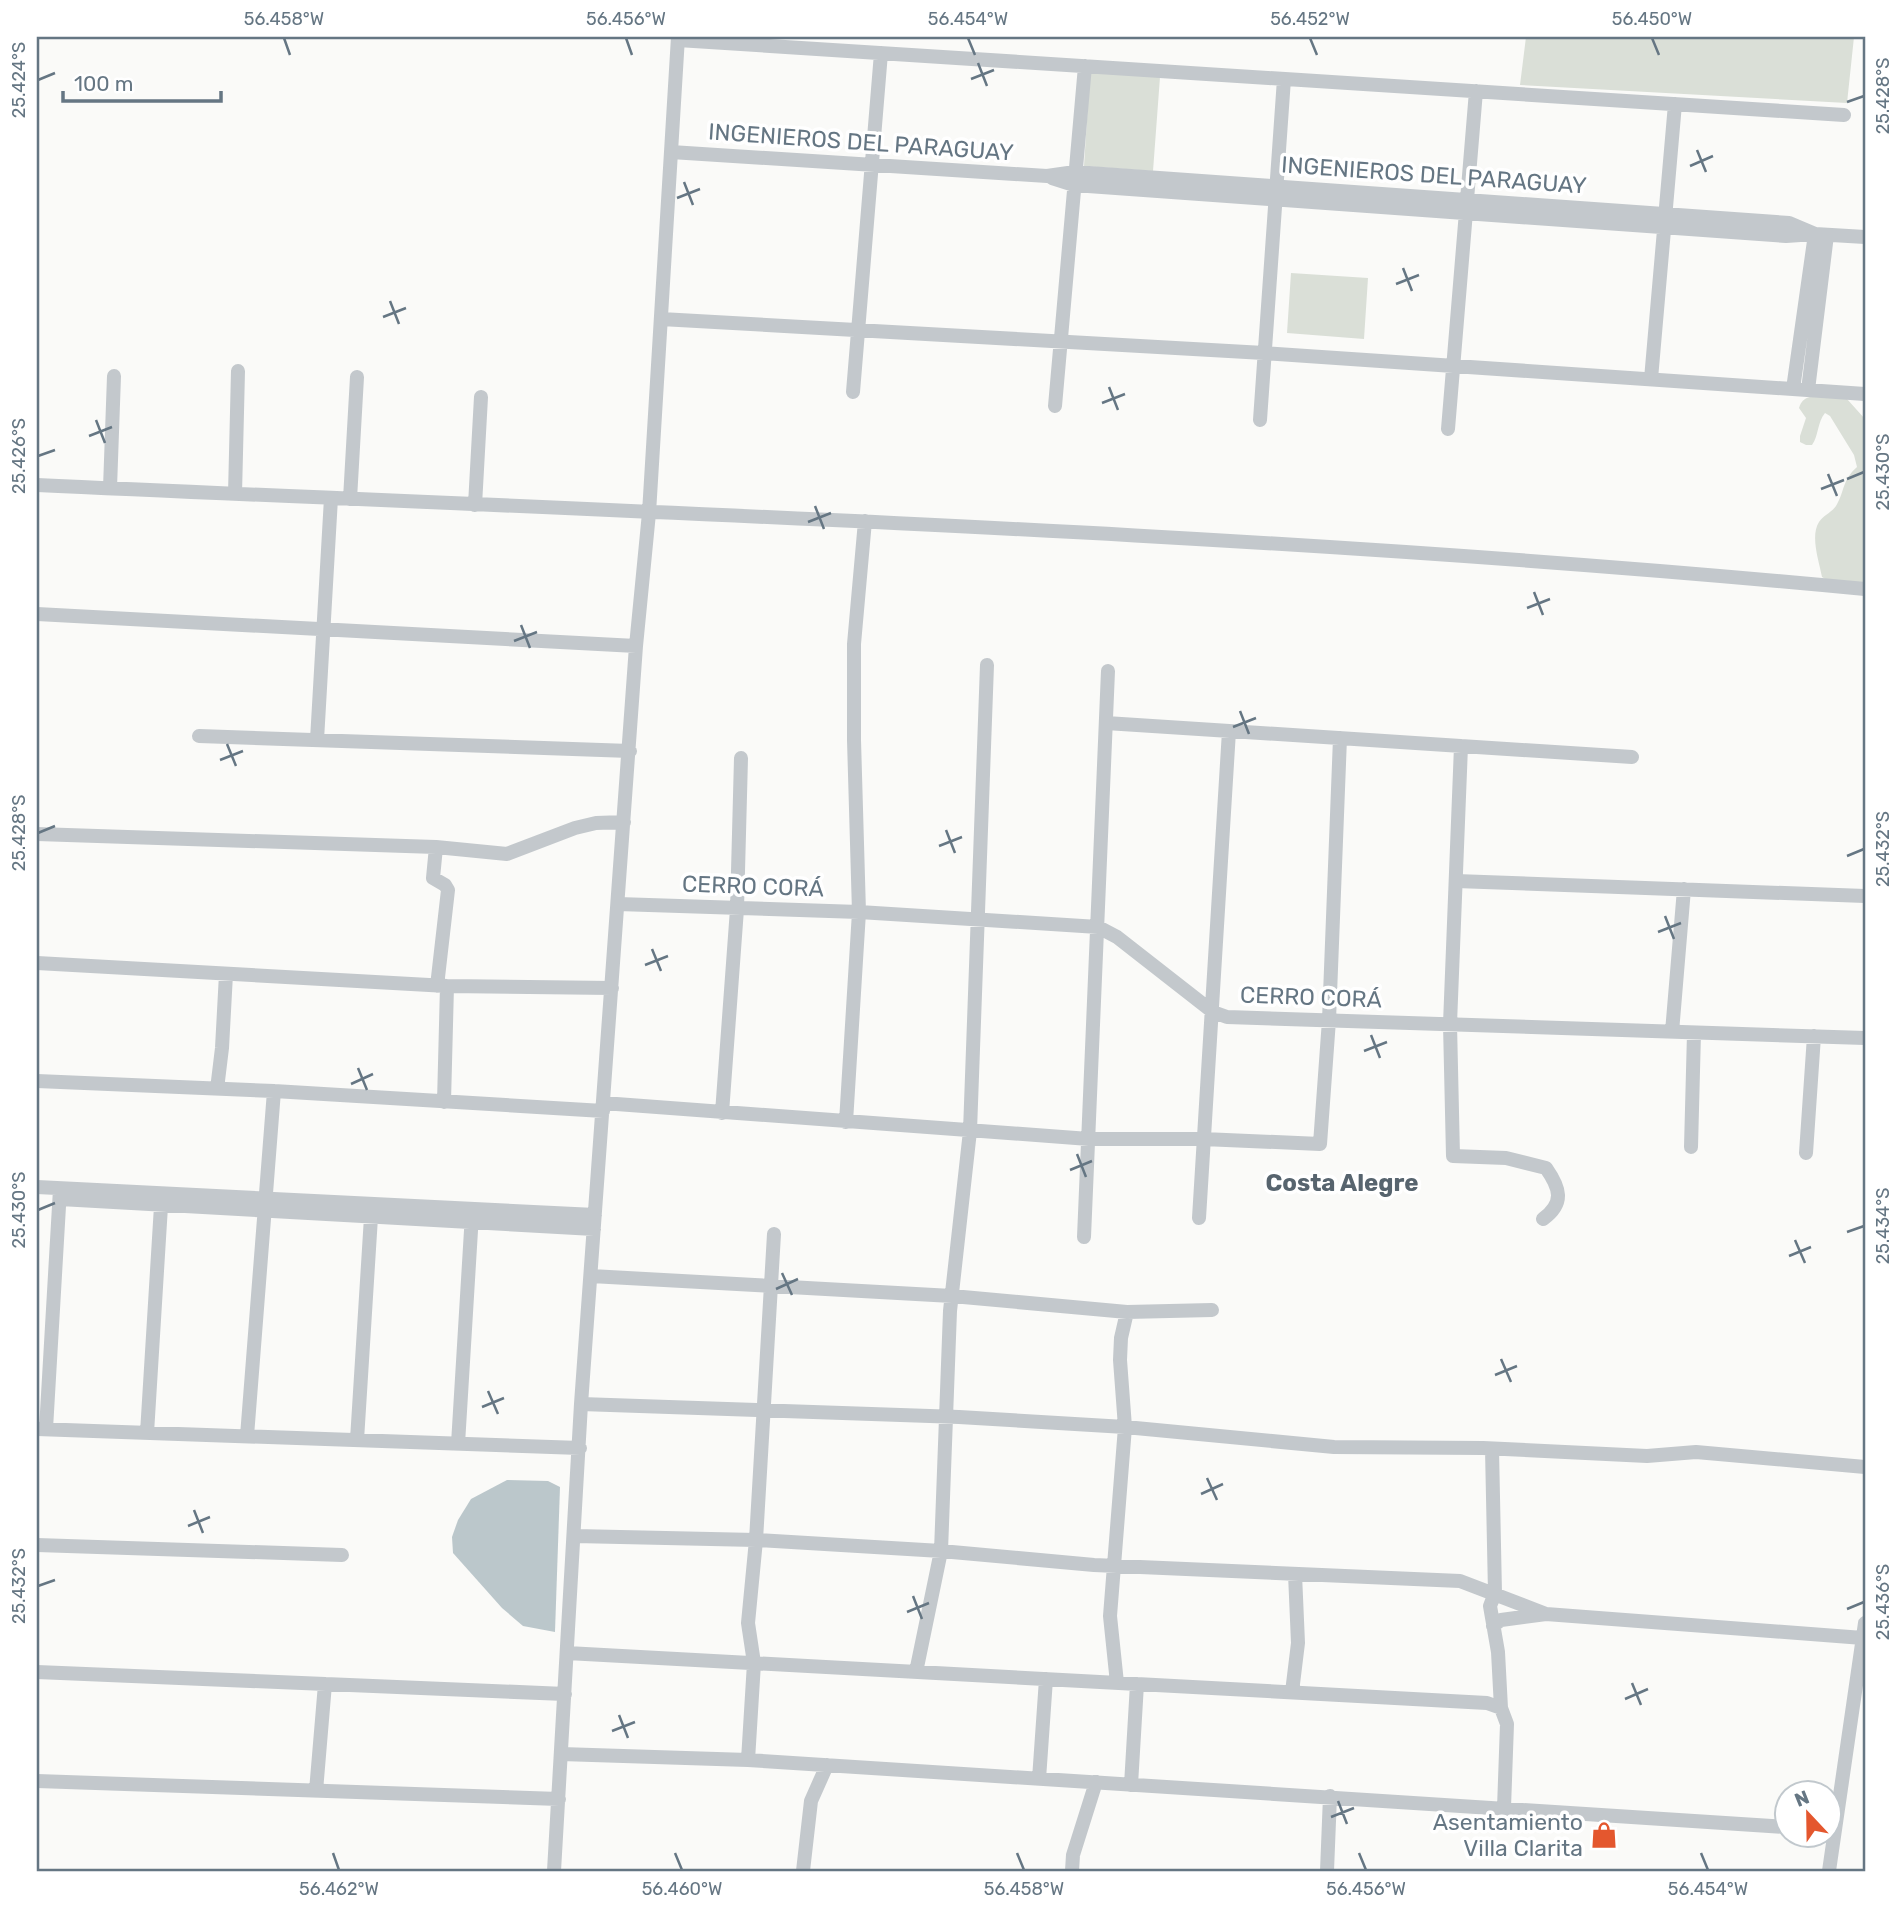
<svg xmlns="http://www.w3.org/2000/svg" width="1902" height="1908" viewBox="0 0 1902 1908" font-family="Rubik,sans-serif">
<rect width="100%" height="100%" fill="#fafaf8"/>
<path fill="#dadfd7" d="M1526 37H1854L1847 103 1520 85Z
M1090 72 1160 77 1153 171 1084 166Z
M1291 273 1368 278 1364 339 1287 333Z
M1823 396 1847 399 1865 419V582L1832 583 1822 577C1819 561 1810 536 1819 522 1824 515 1832 512 1836 506 1845 491 1842 480 1857 467L1854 455 1830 416 1825 413C1817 423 1819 435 1812 445H1806L1800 442V436L1806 418 1799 408C1803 395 1812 397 1823 396Z"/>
<path fill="#bbc7cb" d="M507 1480 548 1481 560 1487 555 1632 523 1626 502 1608 453 1553 452 1537 458 1520 471 1499Z"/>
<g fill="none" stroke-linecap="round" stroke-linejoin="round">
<path stroke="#c3c8cc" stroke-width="14" d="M678 40 1844 115
M671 152 1047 176 1075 172 1789 223 1815 234
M1052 178 1074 185 1786 236 1815 234 1865 237
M661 319 1264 353 1865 394
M1651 379 1675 104
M1793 389 1815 234
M1808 390 1827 235
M853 392 881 53
M1055 406 1085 66
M1260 420 1284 79
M1448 429 1476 91
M37 485C646 513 1257 531 1865 589
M110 488 114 376
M235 494 238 371
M350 499 357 377
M475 505 481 397
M37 614 636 646
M1106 723 1632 757
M199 736 630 751
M317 740 331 498
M1461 746 1450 1024 1453 1156 1506 1158 1546 1168C1560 1188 1565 1203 1543 1219
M37 834 436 847 507 854 575 828 596 823 624 822
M436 847 433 878 445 885 448 890 437 986
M1456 881 1865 896
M618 904 859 912 1098 927 1117 937 1213 1012 1227 1017 1865 1038
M37 963 447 986 612 988
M1672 1032 1684 889
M37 1081 274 1091 603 1111
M217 1089 222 1048 226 974
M444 1102 447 986
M603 1103 1089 1139H1203L1320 1144 1329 1020 1340 738
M722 1113 737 909 741 758
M846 1122 859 912 854 740V644L865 521
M1691 1147 1694 1033
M1806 1153 1814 1036
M37 1187 595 1215
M60 1199 594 1229
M1199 1218 1229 731
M1084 1237 1108 671
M591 1276 952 1296 1127 1312 1212 1310
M581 1404 959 1417 1125 1427 1334 1447 1483 1448 1647 1456 1696 1452 1865 1467
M37 1429 580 1448
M46 1429 60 1189
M147 1433 161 1206
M247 1436 274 1091
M357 1440 371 1217
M458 1444 472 1214
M1492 1449 1495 1593 1490 1606 1498 1652 1501 1708 1507 1724 1504 1808
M575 1536 756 1540 941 1551 1094 1565 1460 1581 1546 1614 1863 1638
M37 1545 342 1555
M1493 1626 1501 1620 1546 1614
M567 1653 1487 1703 1501 1708
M37 1672 565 1694
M916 1672 941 1551 950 1311 970 1131 987 665
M1117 1683 1110 1616 1125 1427 1120 1360 1121 1338 1127 1312
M1292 1692 1298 1643 1295 1574
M561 1754 748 1760 1786 1827
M748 1760 754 1663 748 1623 756 1540 774 1234
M1039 1779 1046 1679
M37 1781 559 1799
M1131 1785 1137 1684
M316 1791 325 1684
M554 1871 581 1404 636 646 649 513 678 37
M803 1871 811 1801 827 1765
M1072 1871 1073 1855 1096 1782
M1327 1871 1330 1796
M1829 1871 1865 1623"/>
</g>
<path fill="none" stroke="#657683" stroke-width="2.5" d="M284 38 290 55M626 38 632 55M968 38 975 55M1310 38 1317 55M1652 38 1659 55M978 63 987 86M971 79 994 70M38 80 55 73M1847 102 1864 96M1697 150 1706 172M1690 166 1713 156M684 182 693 205M677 198 700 189M1403 268 1412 291M1396 284 1419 275M390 301 399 324M383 317 406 308M1109 387 1118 410M1102 403 1125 394M96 420 105 443M89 436 112 427M38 456 55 450M1828 474 1837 496M1847 479 1864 472M1821 489 1844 480M815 506 824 529M808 522 831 513M1534 592 1543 615M1527 608 1550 599M521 625 530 648M514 641 537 632M1240 711 1249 734M1233 727 1256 718M227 744 236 766M220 760 243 751M946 830 955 853M38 833 55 826M939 846 962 837M1847 856 1864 849M1665 916 1674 939M1658 932 1681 923M652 949 661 971M645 965 668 956M1371 1035 1380 1058M1364 1051 1387 1042M358 1068 367 1090M351 1084 373 1074M1077 1154 1086 1177M1070 1170 1092 1161M38 1210 55 1203M1847 1232 1864 1226M1795 1240 1805 1263M1789 1256 1811 1247M782 1273 792 1295M776 1289 798 1279M1501 1359 1511 1382M1495 1375 1517 1366M488 1391 498 1414M482 1407 504 1398M1207 1478 1217 1500M1201 1494 1223 1484M194 1510 203 1533M188 1526 210 1517M38 1586 55 1580M913 1596 922 1619M1847 1609 1864 1602M907 1612 929 1603M1632 1683 1641 1705M1625 1699 1648 1689M619 1715 628 1738M612 1731 635 1722M1338 1801 1347 1824M1331 1817 1354 1808M333 1853 339 1870M675 1853 682 1870M1017 1853 1024 1870M1359 1853 1366 1870M1701 1853 1708 1870"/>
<defs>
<symbol id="shop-bare" viewBox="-9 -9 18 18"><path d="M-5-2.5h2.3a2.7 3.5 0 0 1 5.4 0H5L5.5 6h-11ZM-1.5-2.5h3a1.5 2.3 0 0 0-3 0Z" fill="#e4572e" stroke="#fff" stroke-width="2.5" paint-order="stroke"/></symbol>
</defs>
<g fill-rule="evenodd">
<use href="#shop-bare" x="1585" y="1816" width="38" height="38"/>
</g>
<g text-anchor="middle" stroke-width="7" stroke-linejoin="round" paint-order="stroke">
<g font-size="23" fill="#657683" stroke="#fff">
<text transform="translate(861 142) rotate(4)" y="8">INGENIEROS DEL PARAGUAY</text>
<text transform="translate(1434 175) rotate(4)" y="8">INGENIEROS DEL PARAGUAY</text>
<text transform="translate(753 886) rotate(2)" y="8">CERRO CORÁ</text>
<text transform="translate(1311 997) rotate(2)" y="8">CERRO CORÁ</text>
</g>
<g font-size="23" fill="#657683" stroke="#fff" text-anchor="end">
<text x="1583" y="1830">Asentamiento<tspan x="1583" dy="26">Villa Clarita</tspan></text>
</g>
<g font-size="24" font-weight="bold" fill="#57646e" stroke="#fff">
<text x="1342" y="1191">Costa Alegre</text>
</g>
</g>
<rect width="1902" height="1908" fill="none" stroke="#ffffff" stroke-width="77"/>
<g transform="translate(1808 1814) rotate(338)"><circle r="33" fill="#ffffff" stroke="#c1c8cd" stroke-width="2"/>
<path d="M0-5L12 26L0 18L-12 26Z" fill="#e4572e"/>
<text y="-10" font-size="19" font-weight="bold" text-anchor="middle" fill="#657683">N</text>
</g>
<path d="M63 91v10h158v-10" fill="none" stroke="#657683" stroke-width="3.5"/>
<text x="74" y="91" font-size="21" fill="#657683" stroke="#ffffff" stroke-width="5" paint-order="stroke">100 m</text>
<rect x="38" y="38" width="1826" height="1832" fill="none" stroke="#657683" stroke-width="2.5"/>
<g font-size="18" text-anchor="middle" fill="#657683">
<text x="284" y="25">56.458°W</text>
<text x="626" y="25">56.456°W</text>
<text x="968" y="25">56.454°W</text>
<text x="1310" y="25">56.452°W</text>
<text x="1652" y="25">56.450°W</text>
<text transform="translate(19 80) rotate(-90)" y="6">25.424°S</text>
<text transform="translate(1883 96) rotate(-90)" y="6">25.428°S</text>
<text transform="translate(19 456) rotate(-90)" y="6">25.426°S</text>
<text transform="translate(1883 472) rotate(-90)" y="6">25.430°S</text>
<text transform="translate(19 833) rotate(-90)" y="6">25.428°S</text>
<text transform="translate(1883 849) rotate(-90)" y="6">25.432°S</text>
<text transform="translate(19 1210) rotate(-90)" y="6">25.430°S</text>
<text transform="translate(1883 1226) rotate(-90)" y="6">25.434°S</text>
<text transform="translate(19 1586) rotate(-90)" y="6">25.432°S</text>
<text transform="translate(1883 1602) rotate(-90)" y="6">25.436°S</text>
<text x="339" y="1895">56.462°W</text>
<text x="682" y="1895">56.460°W</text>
<text x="1024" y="1895">56.458°W</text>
<text x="1366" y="1895">56.456°W</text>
<text x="1708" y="1895">56.454°W</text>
</g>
</svg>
